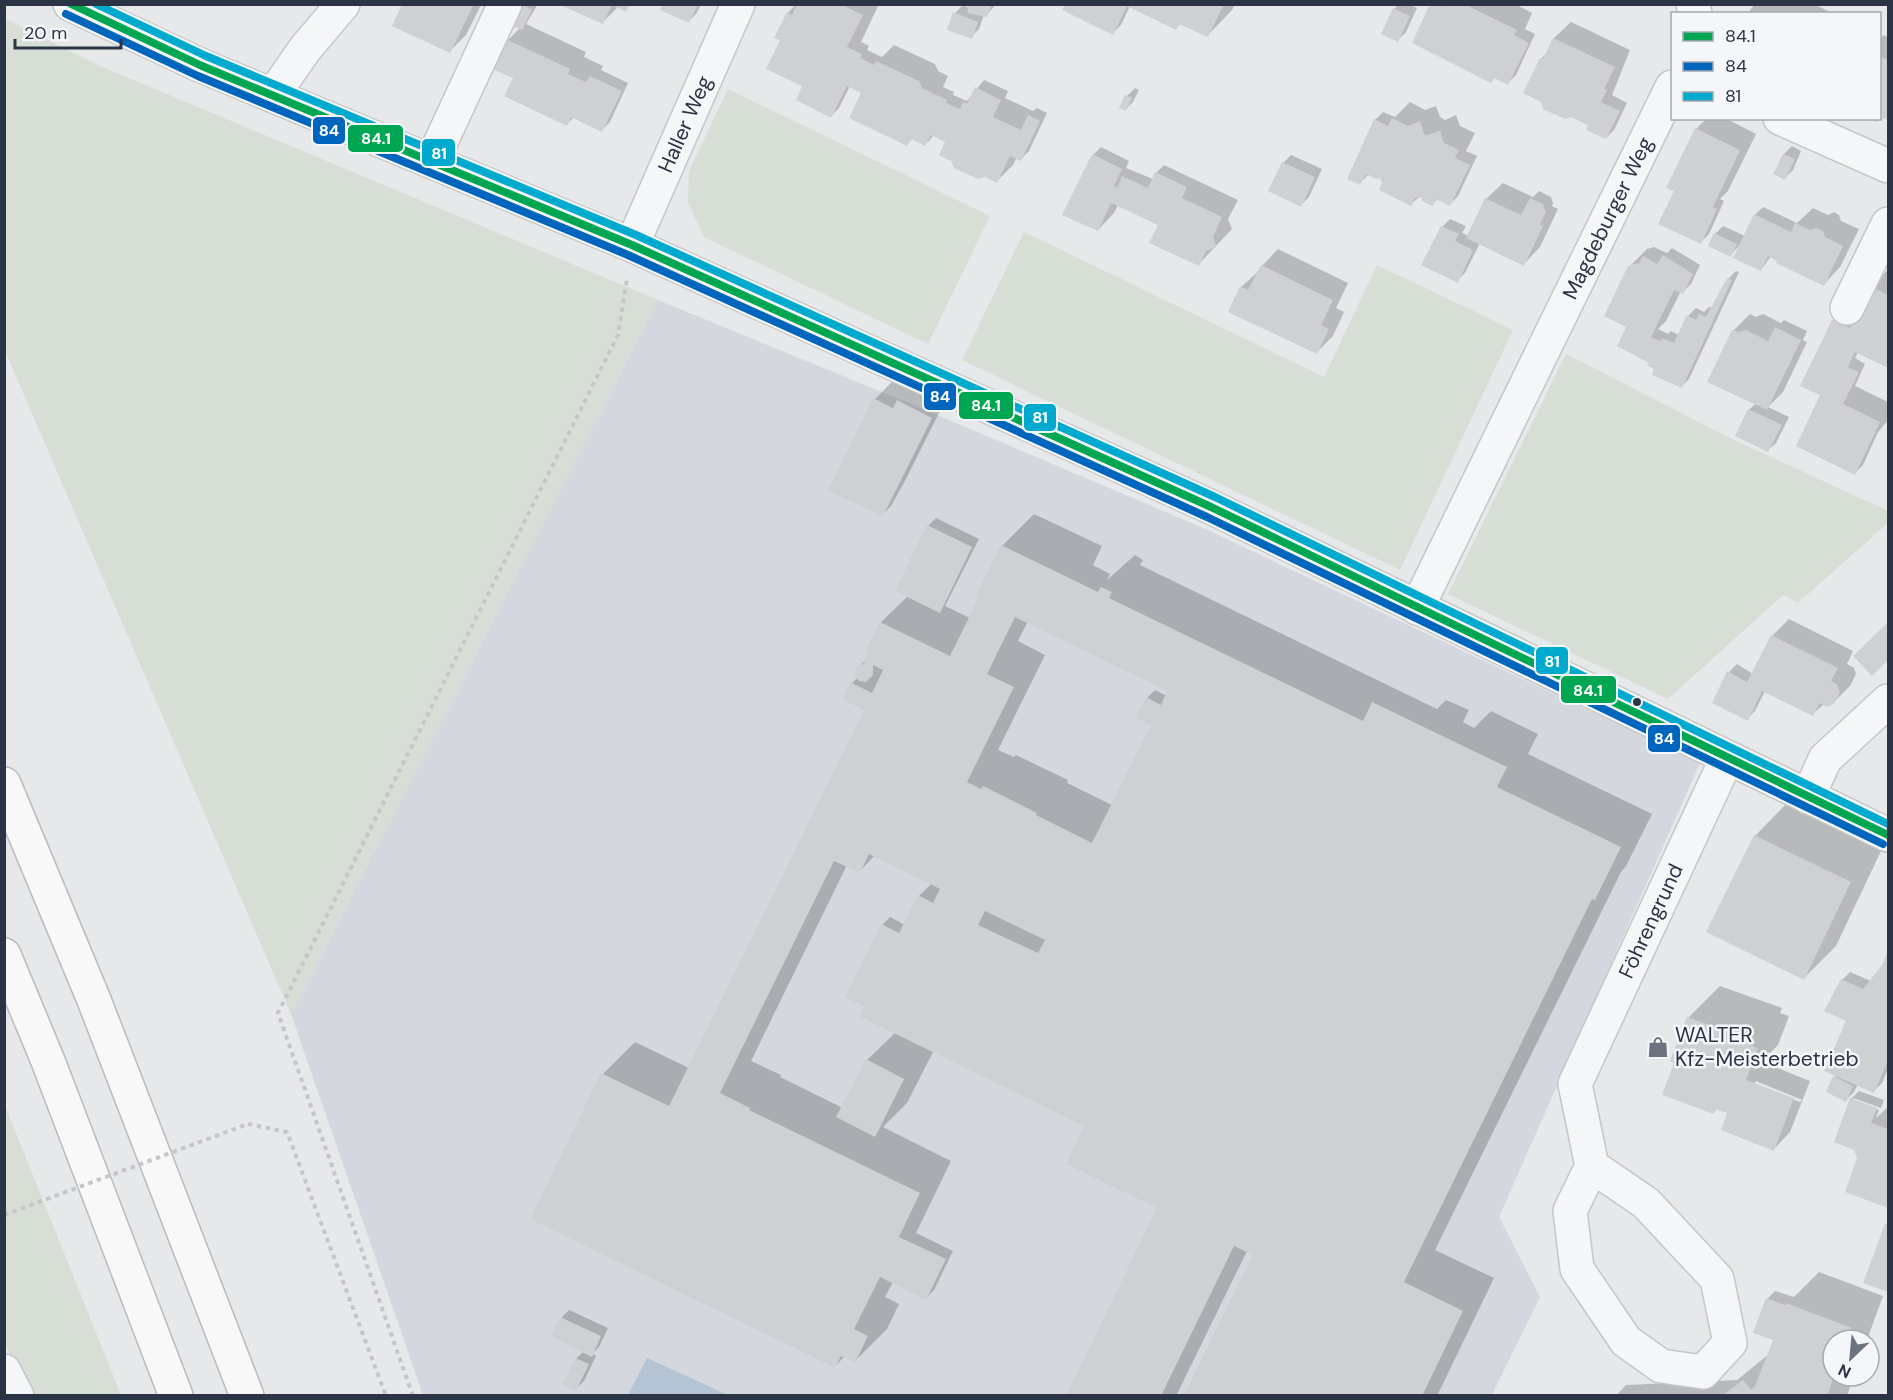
<svg xmlns="http://www.w3.org/2000/svg" width="1893" height="1400" viewBox="0 0 1893 1400" font-family="'DM Sans',sans-serif">
<rect width="100%" height="100%" fill="#e6e8ea"/>
<path fill="#d4d7dd" d="M658 300 904 401 1201 527 1700 763 1499 1217 1540 1297 1492 1395H423L291 1014Z"/>
<path fill="#d6ded6" d="M4 18 100 66 658 300 291 1014 5 351Z
M728 89 990 216 928 344 704 237 688 202 689 171Z
M1024 232 1324 377 1377 265 1513 330 1400 570 962 360Z
M1566 354 1734 440 1888 511V523L1798 603 1783 595 1668 699 1448 594Z
M4 1103 121 1395H30L5 1344Z"/>
<path fill="#b4c4d5" d="M647 1358 728 1395H628Z"/>
<path fill="#0003" fill-rule="evenodd" d="M404 4H493L488 9 481 5 466 35 449 52Z
M516 4H538L526 24 586 52 584 57 603 66 601 70 628 83 610 122 602 130 574 117 567 124 515 78 508 40 520 28Z
M563 4H631L625 10 618 7 603 22Z
M664 4H701L696 14 688 22Z
M796 4H879L861 42 869 46 867 50 882 57 894 45 935 64 938 71 948 76 943 87 954 92 953 95 967 101 984 80 1008 91 1005 98 1033 111 1037 108 1047 113 1029 151 1021 159 1017 157 1013 165 997 181 950 135H934L925 145 912 139 907 144 863 92 850 86 839 108 831 116 804 86 782 40 788 13Z
M970 4H996L986 16 984 15 979 29 971 37 955 13 963 5 969 8Z
M1066 4H1235L1232 10 1208 35 1181 23 1176 28 1130 6 1121 25 1113 33Z
M1399 4H1409L1417 8 1406 32 1398 40 1394 9Z
M1432 4H1515L1532 13 1525 29 1535 34 1516 75 1508 83 1495 77 1491 82Z
M1755 4H1814L1834 14H1747Z
M1571 22 1630 50 1612 95 1627 103 1614 130 1606 138 1590 124 1525 92 1542 58 1547 53 1554 38Z
M1884 35 1888 37V118L1885 117 1880 118V39Z
M1135 88 1139 90 1133 102 1125 110 1127 96Z
M1410 102 1425 110 1436 106 1440 117 1445 120 1456 115 1460 126 1475 133 1466 151 1477 156 1458 196 1450 204 1438 199 1432 204 1422 195 1411 204 1384 183 1380 176 1369 174 1360 183 1375 120 1383 112 1395 117Z
M1707 118H1725L1756 134 1728 191 1720 199 1724 201 1709 234 1701 242 1676 191 1696 129Z
M1792 146 1801 151 1793 170 1785 178 1775 173 1784 154Z
M1101 147 1129 161 1126 168 1153 179 1156 173 1164 165 1238 200 1228 219 1232 229 1199 264 1159 224 1118 205 1114 213 1098 230 1093 155Z
M1291 155 1322 169 1309 197 1301 205 1283 163Z
M1503 183 1533 197 1539 191 1551 197 1553 203 1552 206 1558 209 1540 247 1524 264 1480 243 1465 273 1457 281 1442 227 1450 219 1466 226 1462 233 1469 236 1486 199Z
M1763 207 1797 223 1813 208 1828 215 1834 212 1839 215 1841 221 1859 229 1840 267 1824 284 1771 256 1761 270 1739 246 1730 255 1710 245 1715 234 1723 226 1745 236 1755 215Z
M1654 247 1667 253 1672 248 1700 265 1691 284 1683 292 1681 291 1666 321 1658 329 1668 334 1671 331 1679 335 1688 316 1696 308 1704 312 1709 307 1713 308 1728 279 1736 271 1739 272 1689 379 1681 387 1656 369 1628 328 1630 266 1647 249Z
M1278 249 1348 283 1336 308 1344 312 1333 336 1316 353 1241 287 1259 271 1262 266Z
M1888 270V367L1858 352 1855 358 1865 364 1855 386 1888 402V420L1878 432 1863 465 1855 473 1823 394 1833 321Z
M1750 314 1756 317 1763 314 1781 323 1784 320 1807 331 1803 340 1807 342 1783 392 1768 407 1789 417 1776 443 1768 450 1749 410 1756 403 1733 331Z
M907 367 951 389 906 479 891 506 883 514 875 399Z
M1034 514 1102 546 1093 565 1110 574 1107 580 1135 555 1143 560 1140 565 1437 709 1446 700 1469 710 1463 722 1474 728 1491 711 1538 734 1528 754 1652 814 1626 866 1621 872 1435 1250 1494 1278 1437 1396H1190L1255 1255 1247 1251 1176 1396H1068L1159 1208 1086 1125 934 1050 907 1103 883 1127 951 1161 916 1233 953 1251 934 1290 926 1298 893 1282 885 1297 899 1304 887 1329 855 1361 845 1356 835 1366 603 1074 635 1042 689 1068 866 709 852 683 858 677 859 666 868 658 870 653 867 651 881 622 908 596 928 526 936 518 979 539 945 606 970 618 1002 546ZM1028 621 1169 690 1167 696 1155 690 1147 698 1155 719 1112 805 1067 783 1068 780 1016 755 1014 757 998 750 1045 655 1018 641ZM875 855 932 883 919 896 905 925 890 917 882 925 866 1006 896 1032 867 1060 843 1108 780 1077 781 1075 751 1061 847 865 860 871Z
M1789 619 1853 651 1847 664 1854 668 1856 674 1850 686 1833 703 1824 704 1813 714 1765 691 1755 711 1747 719 1729 672 1737 664 1753 674 1772 636Z
M1787 803 1882 849 1836 946 1804 978 1755 836Z
M1888 954V1069L1882 1083 1874 1091 1858 1084 1854 1092 1846 1100 1835 1077 1837 1075 1849 1021 1842 980 1850 972 1871 981 1883 966Z
M1720 986 1782 1008 1780 1013 1789 1016 1778 1045 1768 1055 1765 1063 1810 1081 1790 1132 1774 1149 1731 1106 1718 1108 1714 1112 1676 1062 1688 1018ZM1756 1081 1802 1100 1800 1102 1754 1084Z
M1859 1091 1884 1100 1881 1108 1853 1098V1101L1879 1110 1876 1118 1888 1107V1206L1847 1191 1859 1158 1851 1099Z
M1888 1222V1289L1887 1290 1886 1225Z
M1819 1272 1883 1296 1867 1340H1833V1376H1854L1847 1396H1616L1626 1385 1737 1380 1769 1354 1774 1339 1767 1299 1775 1291 1794 1297Z
M569 1310 608 1328 599 1347 592 1354 596 1356 584 1381 576 1389V1359L584 1351 561 1318Z"/>
<path fill="#ced0d3" fill-rule="evenodd" d="M402 4H474L450 53 392 26Z
M514 4H521L532 10 522 30 506 23Z
M558 4H629L626 12 612 5 603 24Z
M663 4H698L689 23 660 10Z
M797 4H840L863 15 847 47 862 54 860 58 874 65 876 61 919 81 922 88 947 100 946 103 960 109 963 102 967 104 975 87 1001 100 993 117 1021 130 1028 115 1040 121 1021 161 1010 156 997 183 985 177 978 179 954 168 951 161 939 155 945 142 931 135 925 146 911 139 907 146 849 118 861 93 847 86 831 118 796 100 802 86 766 69 780 40 774 38 787 12 792 15Z
M969 4H990L991 7 987 17 967 13Z
M1065 4H1224L1208 37 1179 24 1176 30 1127 6 1113 35 1062 10Z
M1430 4H1441L1446 7 1447 4H1464L1517 30 1514 35 1529 43 1508 85 1494 78 1491 83 1412 43Z
M1393 8 1410 16 1398 42 1381 34Z
M953 12 978 22 972 39 947 30Z
M1553 38 1615 67 1604 89 1607 90 1601 102 1620 111 1606 139 1586 130 1588 125 1571 117 1565 119 1543 109 1541 102 1523 93 1540 58 1543 59Z
M506 39 570 69 568 74 586 82 590 76 622 91 602 132 571 117 567 126 504 96 513 78 492 69Z
M1880 56 1888 60V120L1885 118 1876 122 1869 118H1880Z
M1125 95 1132 98 1126 111 1119 108Z
M1392 118 1408 126 1420 121 1424 134 1427 135 1440 131 1444 143 1459 150 1455 158 1470 165 1450 206 1436 199 1433 206 1422 201 1421 197 1415 198 1411 206 1379 190 1382 183 1380 178 1376 179 1366 174 1360 185 1347 179 1374 119 1388 126Z
M1695 128 1740 150 1713 207 1717 209 1701 244 1658 224 1674 191 1666 188Z
M1092 154 1122 169 1114 186 1117 188 1122 176 1148 188 1155 172 1187 187 1182 198 1222 217 1213 237 1216 247 1206 251 1199 266 1149 243 1158 225 1111 203 1098 231 1062 215Z
M1783 154 1795 159 1785 180 1773 174Z
M1282 162 1315 177 1301 207 1268 191Z
M1485 198 1521 215 1530 198 1543 204 1546 212 1540 224 1543 226 1524 266 1466 238Z
M1754 214 1791 232 1795 223 1810 230 1816 228 1823 231 1825 237 1843 246 1824 286 1776 263 1777 261 1768 256 1761 271 1733 258Z
M1441 226 1459 234 1455 241 1473 250 1458 283 1421 265Z
M1714 233 1737 244 1731 257 1708 246Z
M1663 255 1693 274 1683 294 1674 290 1651 337 1660 341 1662 338 1674 343 1687 315 1696 320 1699 314 1706 317 1727 278 1732 280 1682 388 1652 375 1654 369 1648 366 1649 363 1617 346 1626 327 1604 316 1628 266 1637 263 1639 264 1643 256 1657 264Z
M1261 265 1333 300 1321 325 1329 329 1317 354 1228 312 1240 286 1248 290Z
M1870 286 1888 295V368L1855 352 1848 367 1859 372 1843 404 1880 422 1855 475 1796 446 1820 395 1800 386 1832 320 1850 328Z
M1775 327 1801 340 1767 410 1707 382 1732 330 1739 332 1746 330 1768 341Z
M873 398 893 408 897 400 932 418 883 516 828 491Z
M1748 409 1782 425 1768 452 1735 436Z
M927 525 972 547 940 613 895 591Z
M1001 545 1098 592 1101 587 1112 592 1109 598 1363 721 1372 702 1457 743 1507 767 1497 787 1621 847 1595 900 1592 899 1404 1282 1463 1311 1422 1396H1190L1185 1393 1253 1255 1234 1246 1161 1396H1066L1157 1208 1066 1164 1084 1126 859 1016 864 1007 845 997 881 924 899 933 918 895 933 903 940 889 869 854 860 873 834 861 720 1093 750 1108 749 1110 920 1193 899 1237 946 1259 926 1300 880 1277 854 1329 868 1336 855 1363 841 1356 835 1368 530 1219 601 1073 669 1106 864 710 842 699 850 682 872 693 883 670 873 665V675L866 682 859 681 854 674 856 667 864 663 868 654 865 652 880 622 950 656 978 599 975 598ZM1015 617 1167 691 1161 705 1146 697 1136 718 1151 725 1092 843 1036 815 1037 813 983 786 981 789 967 782 1014 687 987 674ZM985 911 1045 940 1038 953 978 925Z
M1888 622V660L1872 676 1853 656Z
M1771 635 1838 668 1831 681 1837 684 1840 692 1834 704 1827 707 1820 703 1813 716 1762 691 1748 721 1712 703 1727 671 1747 682Z
M1754 835 1851 882 1804 980 1706 932Z
M1888 950V1061L1874 1093 1824 1071 1846 1021 1824 1011 1841 979 1863 989 1882 965Z
M1687 1017 1751 1040 1749 1045 1758 1048 1746 1080 1794 1098 1774 1151 1721 1130 1727 1113 1716 1109 1714 1114 1662 1095 1674 1063 1670 1061Z
M866 1059 904 1079 875 1137 836 1117Z
M1833 1076 1853 1086 1846 1102 1826 1092Z
M1850 1098 1877 1108 1871 1123 1888 1129V1208L1845 1192 1857 1158 1854 1150 1834 1142Z
M1885 1224 1888 1225V1292L1863 1283Z
M1766 1298 1785 1305 1786 1303 1852 1328 1847 1340H1833L1834 1376 1827 1396H1722L1743 1380 1751 1390 1755 1386 1773 1340 1753 1333Z
M560 1317 601 1336 592 1357 551 1336Z
M575 1358 589 1364 576 1391 562 1385Z"/>
<g fill="none" stroke-linecap="round" stroke-linejoin="round">
<defs>
<g id="minor">
<path d="M70 4 202 66 632 245 1211 507 1888 835"/>
<path d="M1693 4 1695 14"/>
<path d="M273 95 305 49 343 4"/>
<path d="M1780 118 1888 166"/>
<path d="M432 161 505 4"/>
<path id="s1" d="M632 245 738 4"/>
<path d="M1847 308 1888 224"/>
<path id="s2" d="M1417 608 1672 87"/>
<path d="M1808 797 1825 759 1888 701"/>
<path id="s3" d="M1592 1166 1646 1203 1717 1279 1730 1343 1703 1372 1661 1366 1626 1341 1577 1269 1570 1211 1592 1166 1575 1084 1727 758"/>
<path d="M4 1371 17 1396"/>
</g>
<path id="highway" d="M4 784 94 1000 247 1396
M4 955 48 1061 176 1396"/>
</defs>
<use href="#minor" stroke="#c4c6c8" stroke-width="36"/>
<use href="#highway" stroke="#b8bbbf" stroke-width="36"/>
<path stroke="#c5c6ca" stroke-width="4" stroke-dasharray="4.5 4.5" stroke-linecap="butt" d="M248 1124 287 1132 386 1396
M413 1396 278 1013 618 335 627 279"/>
<use href="#minor" stroke="#f5f6f7" stroke-width="33"/>
<use href="#highway" stroke="#f8f8f8" stroke-width="33"/>
<path stroke="#c5c6ca" stroke-width="4" stroke-dasharray="4.5 4.5" stroke-linecap="butt" d="M4 1215 248 1124"/>
<defs>
<path id="bus-1" d="M71 4 202 66 632 245 1211 507 1888 835"/>
<path id="bus-2" d="M66 14 198 76 628 255 1207 517 1883 844"/>
<path id="bus-3" d="M96 4 206 56 636 235 1215 497 1888 824"/>
</defs>
<use href="#bus-1" stroke="#f4f6f9" stroke-width="12"/>
<use href="#bus-2" stroke="#f4f6f9" stroke-width="12"/>
<use href="#bus-3" stroke="#f4f6f9" stroke-width="12"/>
<use href="#bus-1" stroke="#00a651" stroke-width="8"/>
<use href="#bus-2" stroke="#0065bd" stroke-width="8"/>
<use href="#bus-3" stroke="#00a9ce" stroke-width="8"/>
</g>
<defs>
<symbol id="shop-bare" viewBox="-9 -9 18 18"><path d="M-5-2.5h2.3a2.7 3.5 0 0 1 5.4 0H5L5.5 6h-11ZM-1.5-2.5h3a1.5 2.3 0 0 0-3 0Z" fill="#6c737f" stroke="#f4f6f9" stroke-width="2.5" paint-order="stroke"/></symbol>
</defs>
<g fill-rule="evenodd">
<use href="#shop-bare" x="1643" y="1032" width="30" height="30"/>
</g>
<circle fill="#2b3445" stroke="#f4f6f9" stroke-width="2" cx="1637" cy="702" r="5"/>
<g text-anchor="middle" stroke-width="5" stroke-linejoin="round" paint-order="stroke">
<g font-size="21" fill="#2b3445" stroke="#f4f6f9">
<text dy="7" stroke="none"><textPath href="#s1" startOffset="132">Haller Weg</textPath></text>
<text dy="7" stroke="none"><textPath href="#s2" startOffset="434">Magdeburger Weg</textPath></text>
<text dy="7" stroke="none"><textPath href="#s3" startOffset="819">Föhrengrund</textPath></text>
</g>
<g font-size="21" fill="#2b3445" stroke="#f4f6f9" text-anchor="start">
<text x="1675" y="1042">WALTER<tspan x="1675" dy="24">Kfz-Meisterbetrieb</tspan></text>
</g>
</g>
<g stroke="#f4f6f9" stroke-width="2">
<rect x="312" y="116" width="34" height="29" rx="6" fill="#0065bd"/>
<rect x="347" y="124" width="57" height="29" rx="6" fill="#00a651"/>
<rect x="421" y="138" width="35" height="29" rx="6" fill="#00a9ce"/>
<rect x="923" y="382" width="34" height="29" rx="6" fill="#0065bd"/>
<rect x="958" y="391" width="56" height="29" rx="6" fill="#00a651"/>
<rect x="1023" y="403" width="34" height="29" rx="6" fill="#00a9ce"/>
<rect x="1535" y="646" width="34" height="29" rx="6" fill="#00a9ce"/>
<rect x="1560" y="675" width="57" height="29" rx="6" fill="#00a651"/>
<rect x="1647" y="724" width="34" height="29" rx="6" fill="#0065bd"/>
</g>
<g font-size="16" text-anchor="middle" font-weight="bold" fill="#fff">
<text x="329" y="136">84</text>
<text x="376" y="144">84.1</text>
<text x="439" y="159">81</text>
<text x="940" y="402">84</text>
<text x="986" y="411">84.1</text>
<text x="1040" y="423">81</text>
<text x="1552" y="667">81</text>
<text x="1588" y="696">84.1</text>
<text x="1664" y="744">84</text>
</g>
<rect width="1893" height="1400" fill="none" stroke="#2b3445" stroke-width="12"/>
<rect x="1671" y="12" width="210" height="108" fill="#f4f6f9" stroke="#a4a8b1" stroke-width="1.5"/>
<rect x="1683" y="32" width="30" height="9" fill="#00a651" stroke="#a4a8b1" stroke-width="1.5"/>
<text x="1725" y="42" font-size="18" fill="#2b3445">84.1</text>
<rect x="1683" y="62" width="30" height="9" fill="#0065bd" stroke="#a4a8b1" stroke-width="1.5"/>
<text x="1725" y="72" font-size="18" fill="#2b3445">84</text>
<rect x="1683" y="92" width="30" height="9" fill="#00a9ce" stroke="#a4a8b1" stroke-width="1.5"/>
<text x="1725" y="102" font-size="18" fill="#2b3445">81</text>
<g transform="translate(1851 1358) rotate(206)"><circle r="28" fill="#f4f6f9" stroke="#a4a8b1" stroke-width="1.5"/>
<path d="M0-4.5L10 22L0 15L-10 22Z" fill="#6c737f"/>
<text y="-9" font-size="16" font-weight="bold" text-anchor="middle" fill="#2b3445">N</text>
</g>
<path d="M15 39v9h106v-9" fill="none" stroke="#2b3445" stroke-width="3"/>
<text x="24" y="39" font-size="18" fill="#2b3445" stroke="#f4f6f9" stroke-width="4.5" paint-order="stroke">20 m</text>
</svg>
